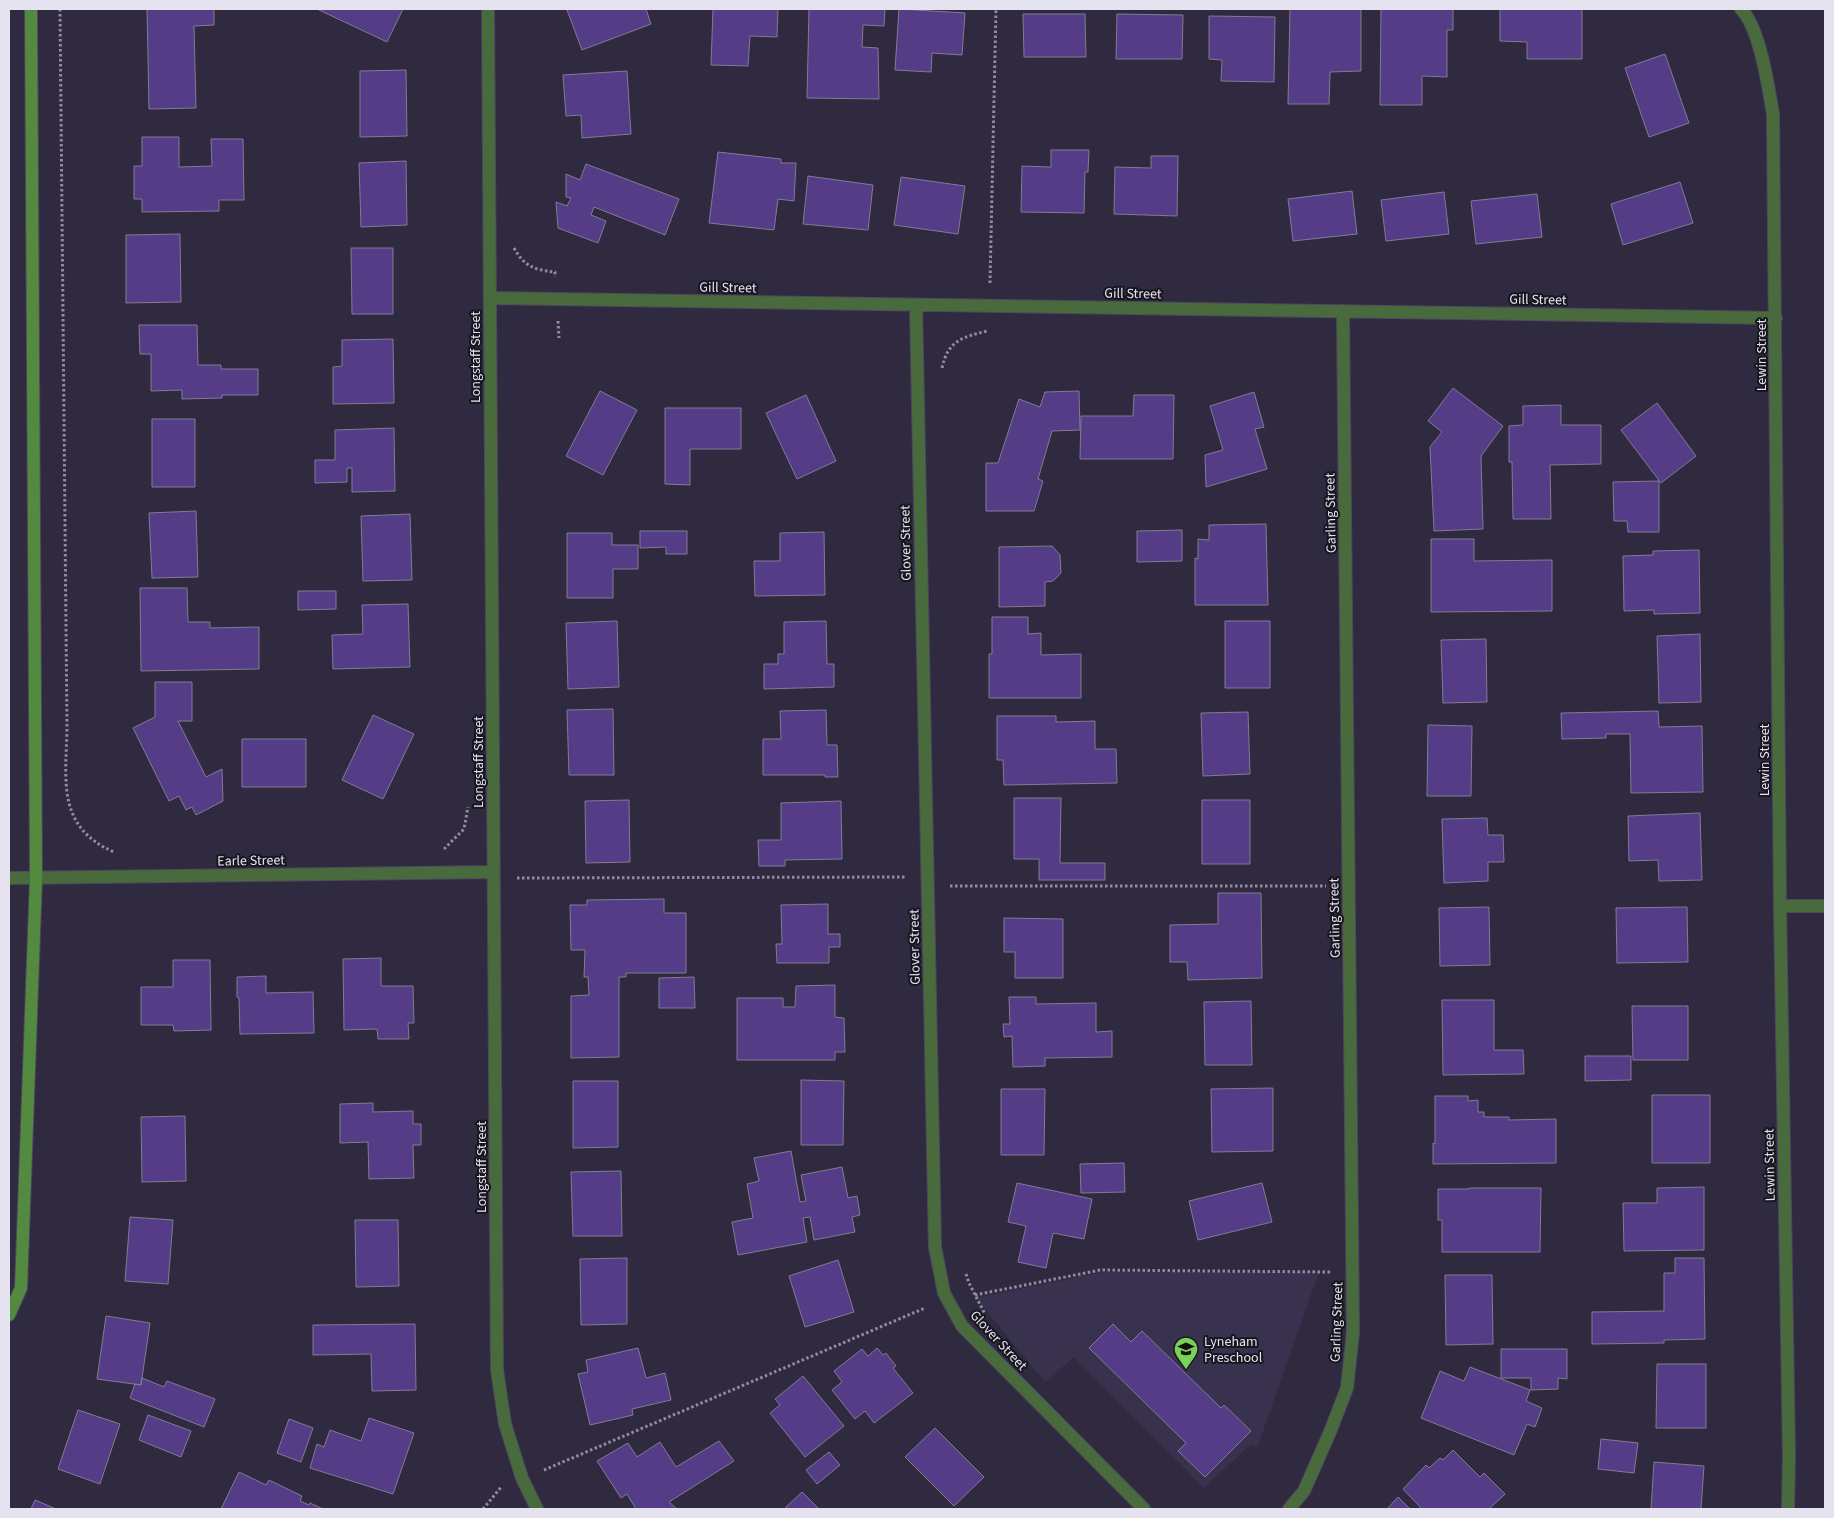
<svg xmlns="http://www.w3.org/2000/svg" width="1834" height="1518" viewBox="0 0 1834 1518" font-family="'Source Sans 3',sans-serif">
<rect width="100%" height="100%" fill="#302a40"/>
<path fill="#39324e" d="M1102 1272H1319L1257 1448 1251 1444 1204 1488 1074 1357 1045 1382 976 1298Z"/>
<path fill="#543d86" stroke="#817b94" d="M147 9H214V25L194 26 196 108 149 109Z
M317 9H403L387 42Z
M571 9H646L651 24 582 50 567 10Z
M713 9H778L777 37 750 36 748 66 711 65Z
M809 9H885L884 26 863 25 862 47 878 48 879 99 807 98Z
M899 9 965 13 962 55 932 53 931 72 895 70Z
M1290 9H1361V71L1330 72 1329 104H1288Z
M1381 9H1453V30H1447V77L1422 76V105H1380Z
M1500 9H1582V59H1527V42L1500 41Z
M1023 14H1085L1086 57H1024Z
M1117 14 1183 15 1182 59H1116Z
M1209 16 1275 17 1274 82 1221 81 1222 60 1209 59Z
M1665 54 1689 123 1649 137 1625 68Z
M406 70 407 136 360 137V71Z
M627 71 631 134 582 138 581 115 566 116 563 75Z
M142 137H179V167L212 166 211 139H243L244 200H219V211L142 212V199H134V166H142Z
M1051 150H1089L1088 172H1085L1084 213 1021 212 1022 166 1051 167Z
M718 152 781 159V163H796L794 201 778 199 774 230 709 223Z
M1151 156H1178L1177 216 1114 214 1115 167 1151 168Z
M406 161 407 225 361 227 359 163Z
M586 164 679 199 665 235 594 207 591 215 606 221 598 243 558 228 556 202 567 206 571 198 566 197V174L580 180Z
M808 176 873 185 868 230 803 224Z
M901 177 965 186 958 234 894 225Z
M1680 182 1693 223 1623 245 1611 204Z
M1352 191 1357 234 1293 241 1288 199Z
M1444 192 1449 234 1386 241 1381 200Z
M1537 194 1542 237 1476 244 1471 201Z
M180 234 181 302 126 303V235Z
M351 248H393V314H352Z
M139 325H197L198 365H221V369H258V395H222V398L182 399V390L151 391V354H140Z
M393 339 394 403 333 404V367L342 366V340Z
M1453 388 1503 426 1481 456 1483 529 1434 531 1430 447 1442 432 1428 421Z
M600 391 637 410 603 475 566 456Z
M1079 391 1080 430 1052 431 1038 479 1043 481 1034 511H986V463H998L1019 399 1040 407 1045 392Z
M1254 392 1264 427 1255 429 1267 469 1206 487 1205 455 1223 450 1210 406Z
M806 395 836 461 797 479 766 413Z
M1134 395H1174L1173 459H1080L1081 416H1133Z
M1657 403 1696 456 1661 483 1621 430Z
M1561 405V425H1601V464L1550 465 1551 519H1513L1512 462H1509V426L1523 425V406Z
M665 408H741V449H690V485L665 484Z
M152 419H195V487H152Z
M394 428 395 491 352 492V468H347V482L315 483V460H335V430Z
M1659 481V532H1628L1627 521H1614L1613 482Z
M196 511 198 577 152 578 149 513Z
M410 514 412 580 363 581 361 516Z
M1266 524 1268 605H1195V558L1198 559V539L1209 540V525Z
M1182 530V561L1137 562V531Z
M640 531H687V554H666V547L640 548Z
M824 532 825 595 755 596 754 561H780V533Z
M567 533H612V545H638V569H613V598H567Z
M1431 539H1474V561L1552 560V611L1431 612Z
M1052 546 1060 555 1061 573 1053 581 1045 582V606L999 607V547Z
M1699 550 1700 613 1654 614V610L1624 611 1623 556 1653 555V551Z
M140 588H187L188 622H210V628L259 627V669L141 671Z
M298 591H336V609L298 610Z
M408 604 410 667 333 669 332 635 363 634 362 605Z
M992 617H1028V634L1041 633V655L1081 654V698H989V654H992Z
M617 621 619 687 568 689 566 623Z
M826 621 827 664H834V687L764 689V664H778V654H784V622Z
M1225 621H1270V688H1225Z
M1700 634 1701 702 1659 703 1657 636Z
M1486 639 1487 702 1443 703 1441 640Z
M155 682H192V721H178L206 777 222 769 223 801 196 815 192 807 186 810 179 796 169 801 133 728 155 717Z
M613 709 614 775H569L567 710Z
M826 710 827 745H837L838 777H825V775H763V739H781L780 711Z
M1658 711 1659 727 1702 726 1703 792 1631 793 1630 734H1606V738L1562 739 1561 713Z
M1248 712 1250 774 1203 776 1201 713Z
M373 715 414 734 383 799 342 780Z
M997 716H1056V722L1095 721V749H1116L1117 783 1004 785 1003 760H997Z
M1428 725 1472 726 1471 796H1427Z
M242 739H306V787H242Z
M1014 798H1061L1060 863H1105V880H1039V859H1014Z
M629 800 630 862 586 863 585 801Z
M1202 800H1250V864H1202Z
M841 801 842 859 785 860V866H759L758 840H781V803Z
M1700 813 1702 880 1659 881 1658 860 1629 861 1628 816Z
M1487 818 1488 835H1503L1504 862H1488V881L1444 883 1442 819Z
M1218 893H1261L1262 978 1188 980 1187 962H1170V925L1218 924Z
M664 899V913H686V973H626V977H619V1057L571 1058V996L589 995 588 977H584L585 950H571L570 905H587V900Z
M828 904V934H840V947H829V963H777L776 944H782L781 905Z
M1489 907 1490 965 1440 966 1439 908Z
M1687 907 1688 962 1617 963 1616 908Z
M1004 918 1063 919V978H1015V952H1004Z
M381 958V986H413L414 1023H408L409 1039H378L377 1029 344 1030 343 959Z
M173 960H210L211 1030 174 1031 173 1025H141V987H173Z
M266 976V993L313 992 314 1033 240 1034 239 998 237 997V977Z
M694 977 695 1008H659V978Z
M835 985V1017L844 1018 845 1052H835V1060H737V998H783V1007H795L796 986Z
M1009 997H1036V1004L1096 1003V1032L1112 1031V1057L1045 1058V1066L1013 1067 1012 1036 1004 1037 1003 1024H1010Z
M1442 1000H1494V1050H1523L1524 1074 1443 1075Z
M1251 1001 1252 1065H1205L1204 1002Z
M1632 1006H1688V1060H1633Z
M1585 1056H1631V1080L1585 1081Z
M801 1080 844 1081 843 1145H801Z
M573 1081H618V1147L573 1148Z
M1273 1088V1151L1212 1152 1211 1089Z
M1001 1089H1045L1044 1155H1001Z
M1652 1095H1710V1163H1652Z
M1435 1096H1468V1101L1478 1100V1112H1484V1117H1509V1120L1556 1119V1163L1433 1164V1143L1435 1144Z
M373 1103V1112L413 1111V1124H421V1145H413L414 1178 369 1179 368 1142 340 1143V1104Z
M185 1116 186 1181 142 1182 141 1117Z
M791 1151 800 1202 806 1201 801 1175 842 1167 848 1198 857 1196 860 1215 852 1217 855 1232 814 1240 810 1217 803 1218 807 1242 738 1255 732 1222 753 1218 747 1184 759 1181 754 1158Z
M1124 1163 1125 1192 1081 1193 1080 1164Z
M621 1171 622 1236H573L571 1172Z
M1017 1183 1092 1199 1084 1239 1053 1233 1046 1268 1018 1262 1026 1226 1008 1222Z
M1262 1183 1272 1222 1198 1240 1189 1201Z
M1704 1187V1250L1624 1251 1623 1203H1657V1188Z
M1469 1188H1541L1540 1252H1442V1220H1438V1189H1469Z
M130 1217 173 1220 168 1284 125 1281Z
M355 1220H398L399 1286 356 1287Z
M627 1258V1324L581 1325 580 1259Z
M1675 1258H1704L1705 1339 1664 1340V1343L1592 1344V1312L1664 1311V1273H1675Z
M838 1260 854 1312 805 1327 789 1276Z
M1445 1275H1492L1493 1344 1446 1345Z
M106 1316 150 1323 141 1385 97 1379Z
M415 1324 416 1390 372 1391 371 1354 313 1355V1325Z
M1113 1324 1131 1342 1142 1331 1221 1408 1224 1405 1251 1431 1205 1477 1178 1451 1186 1443 1089 1348Z
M638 1348 646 1378 665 1373 671 1400 632 1409 633 1415 590 1425 578 1374 588 1372 586 1360Z
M877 1348 883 1355 886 1353 896 1366 893 1368 913 1393 874 1423 865 1411 855 1419 832 1390 842 1382 834 1371 862 1349 868 1356Z
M1501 1349H1567V1379L1558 1378V1389L1531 1390V1378H1501Z
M1657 1364H1706V1428H1656Z
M1470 1367 1530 1390 1526 1401 1542 1408 1535 1427 1527 1424 1514 1455 1421 1418 1440 1371 1464 1381Z
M803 1376 844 1426 805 1457 770 1413 780 1405 775 1399Z
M142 1378 164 1387 167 1381 215 1399 204 1427 130 1398 135 1384 141 1385Z
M78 1410 120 1424 100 1484 58 1469Z
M148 1415 191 1431 181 1457 139 1440Z
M369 1418 414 1433 393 1494 310 1468 317 1444 324 1447 330 1430 361 1441Z
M289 1419 313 1428 301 1462 277 1453Z
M935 1428 984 1477 954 1506 905 1457Z
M1601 1439 1638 1443 1634 1473 1598 1469Z
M719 1441 734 1461 669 1502 677 1509H636L627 1494 621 1498 597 1461 628 1443 637 1457 660 1442 676 1467Z
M1453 1450 1480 1477 1484 1473 1505 1494 1489 1509H1422L1403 1489 1426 1465 1429 1468 1440 1458 1443 1460Z
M829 1452 840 1465 817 1484 806 1470Z
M1654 1462 1704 1466 1701 1509H1651Z
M239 1472 266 1485 269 1480 302 1496 300 1501 309 1505 310 1503 323 1509H221Z
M802 1492 819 1509H784Z
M1398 1497 1410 1509H1387Z
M35 1500 56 1509H31Z"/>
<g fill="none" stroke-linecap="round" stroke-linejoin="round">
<defs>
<path id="street" d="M488 9 497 1370 505 1424 522 1478 537 1509
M1741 9C1760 28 1768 86 1773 114L1780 906 1789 1456 1788 1509
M490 298 1776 318
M916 305 935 1247 944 1293 962 1326 1144 1509
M9 878 494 872
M1780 906H1825
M1289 1509 1304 1491 1330 1432 1347 1388 1353 1332 1343 311"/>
<path id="secondary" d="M9 1315 21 1288 36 878 31 9"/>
</defs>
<use href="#street" stroke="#4d485c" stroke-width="14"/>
<use href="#secondary" stroke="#4d485c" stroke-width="14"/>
<path stroke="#918c9e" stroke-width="3" stroke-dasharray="2.5 2.5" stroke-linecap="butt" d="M60 9 67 728C66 780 56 827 114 852
M514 248C524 266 534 270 555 272V277
M990 283 996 9
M558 321 559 338
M942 368C948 340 963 337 987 331
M444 849 464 829 468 807
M517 878 905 877
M950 886H1326
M966 1274 969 1283 985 1314
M975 1295 1100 1270 1331 1272
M544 1470 925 1308
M483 1509 502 1486"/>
<use href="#street" stroke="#486a3c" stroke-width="12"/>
<use href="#secondary" stroke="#548a40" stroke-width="12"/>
</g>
<defs>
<symbol id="school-pin" viewBox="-11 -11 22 30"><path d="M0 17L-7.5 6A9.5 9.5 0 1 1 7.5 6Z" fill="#79d157" stroke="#17151e"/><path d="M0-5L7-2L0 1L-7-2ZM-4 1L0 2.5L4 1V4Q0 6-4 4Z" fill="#111"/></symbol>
</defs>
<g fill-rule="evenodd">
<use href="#school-pin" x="1172" y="1335" width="28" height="38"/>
</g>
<g text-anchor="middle" stroke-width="4" stroke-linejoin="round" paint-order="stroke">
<g font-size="14" fill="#e6e3f1" stroke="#17151e">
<text transform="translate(728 287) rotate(1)" y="5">Gill Street</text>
<text transform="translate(1133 293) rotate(1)" y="5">Gill Street</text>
<text transform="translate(1538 299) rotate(1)" y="5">Gill Street</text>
<text transform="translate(1761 355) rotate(-90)" y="5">Lewin Street</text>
<text transform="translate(475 357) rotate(-90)" y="5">Longstaff Street</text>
<text transform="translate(1330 513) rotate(-91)" y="5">Garling Street</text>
<text transform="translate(905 543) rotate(-91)" y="5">Glover Street</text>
<text transform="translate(1764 760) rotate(-90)" y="5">Lewin Street</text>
<text transform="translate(478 762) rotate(-90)" y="5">Longstaff Street</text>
<text transform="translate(251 860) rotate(-1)" y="5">Earle Street</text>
<text transform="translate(1334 918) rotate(-91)" y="5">Garling Street</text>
<text transform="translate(914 947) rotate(-91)" y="5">Glover Street</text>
<text transform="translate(1769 1165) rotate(-91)" y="5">Lewin Street</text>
<text transform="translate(481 1167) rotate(-90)" y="5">Longstaff Street</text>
<text transform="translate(1336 1322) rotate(-88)" y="5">Garling Street</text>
<text transform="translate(999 1340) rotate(47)" y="5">Glover Street</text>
</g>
<g font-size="14" fill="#e6e3f1" stroke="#17151e" text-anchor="start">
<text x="1204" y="1346">Lyneham<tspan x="1204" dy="16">Preschool</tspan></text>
</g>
</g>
<rect width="1834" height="1518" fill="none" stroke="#e6e3f1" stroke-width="20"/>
</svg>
